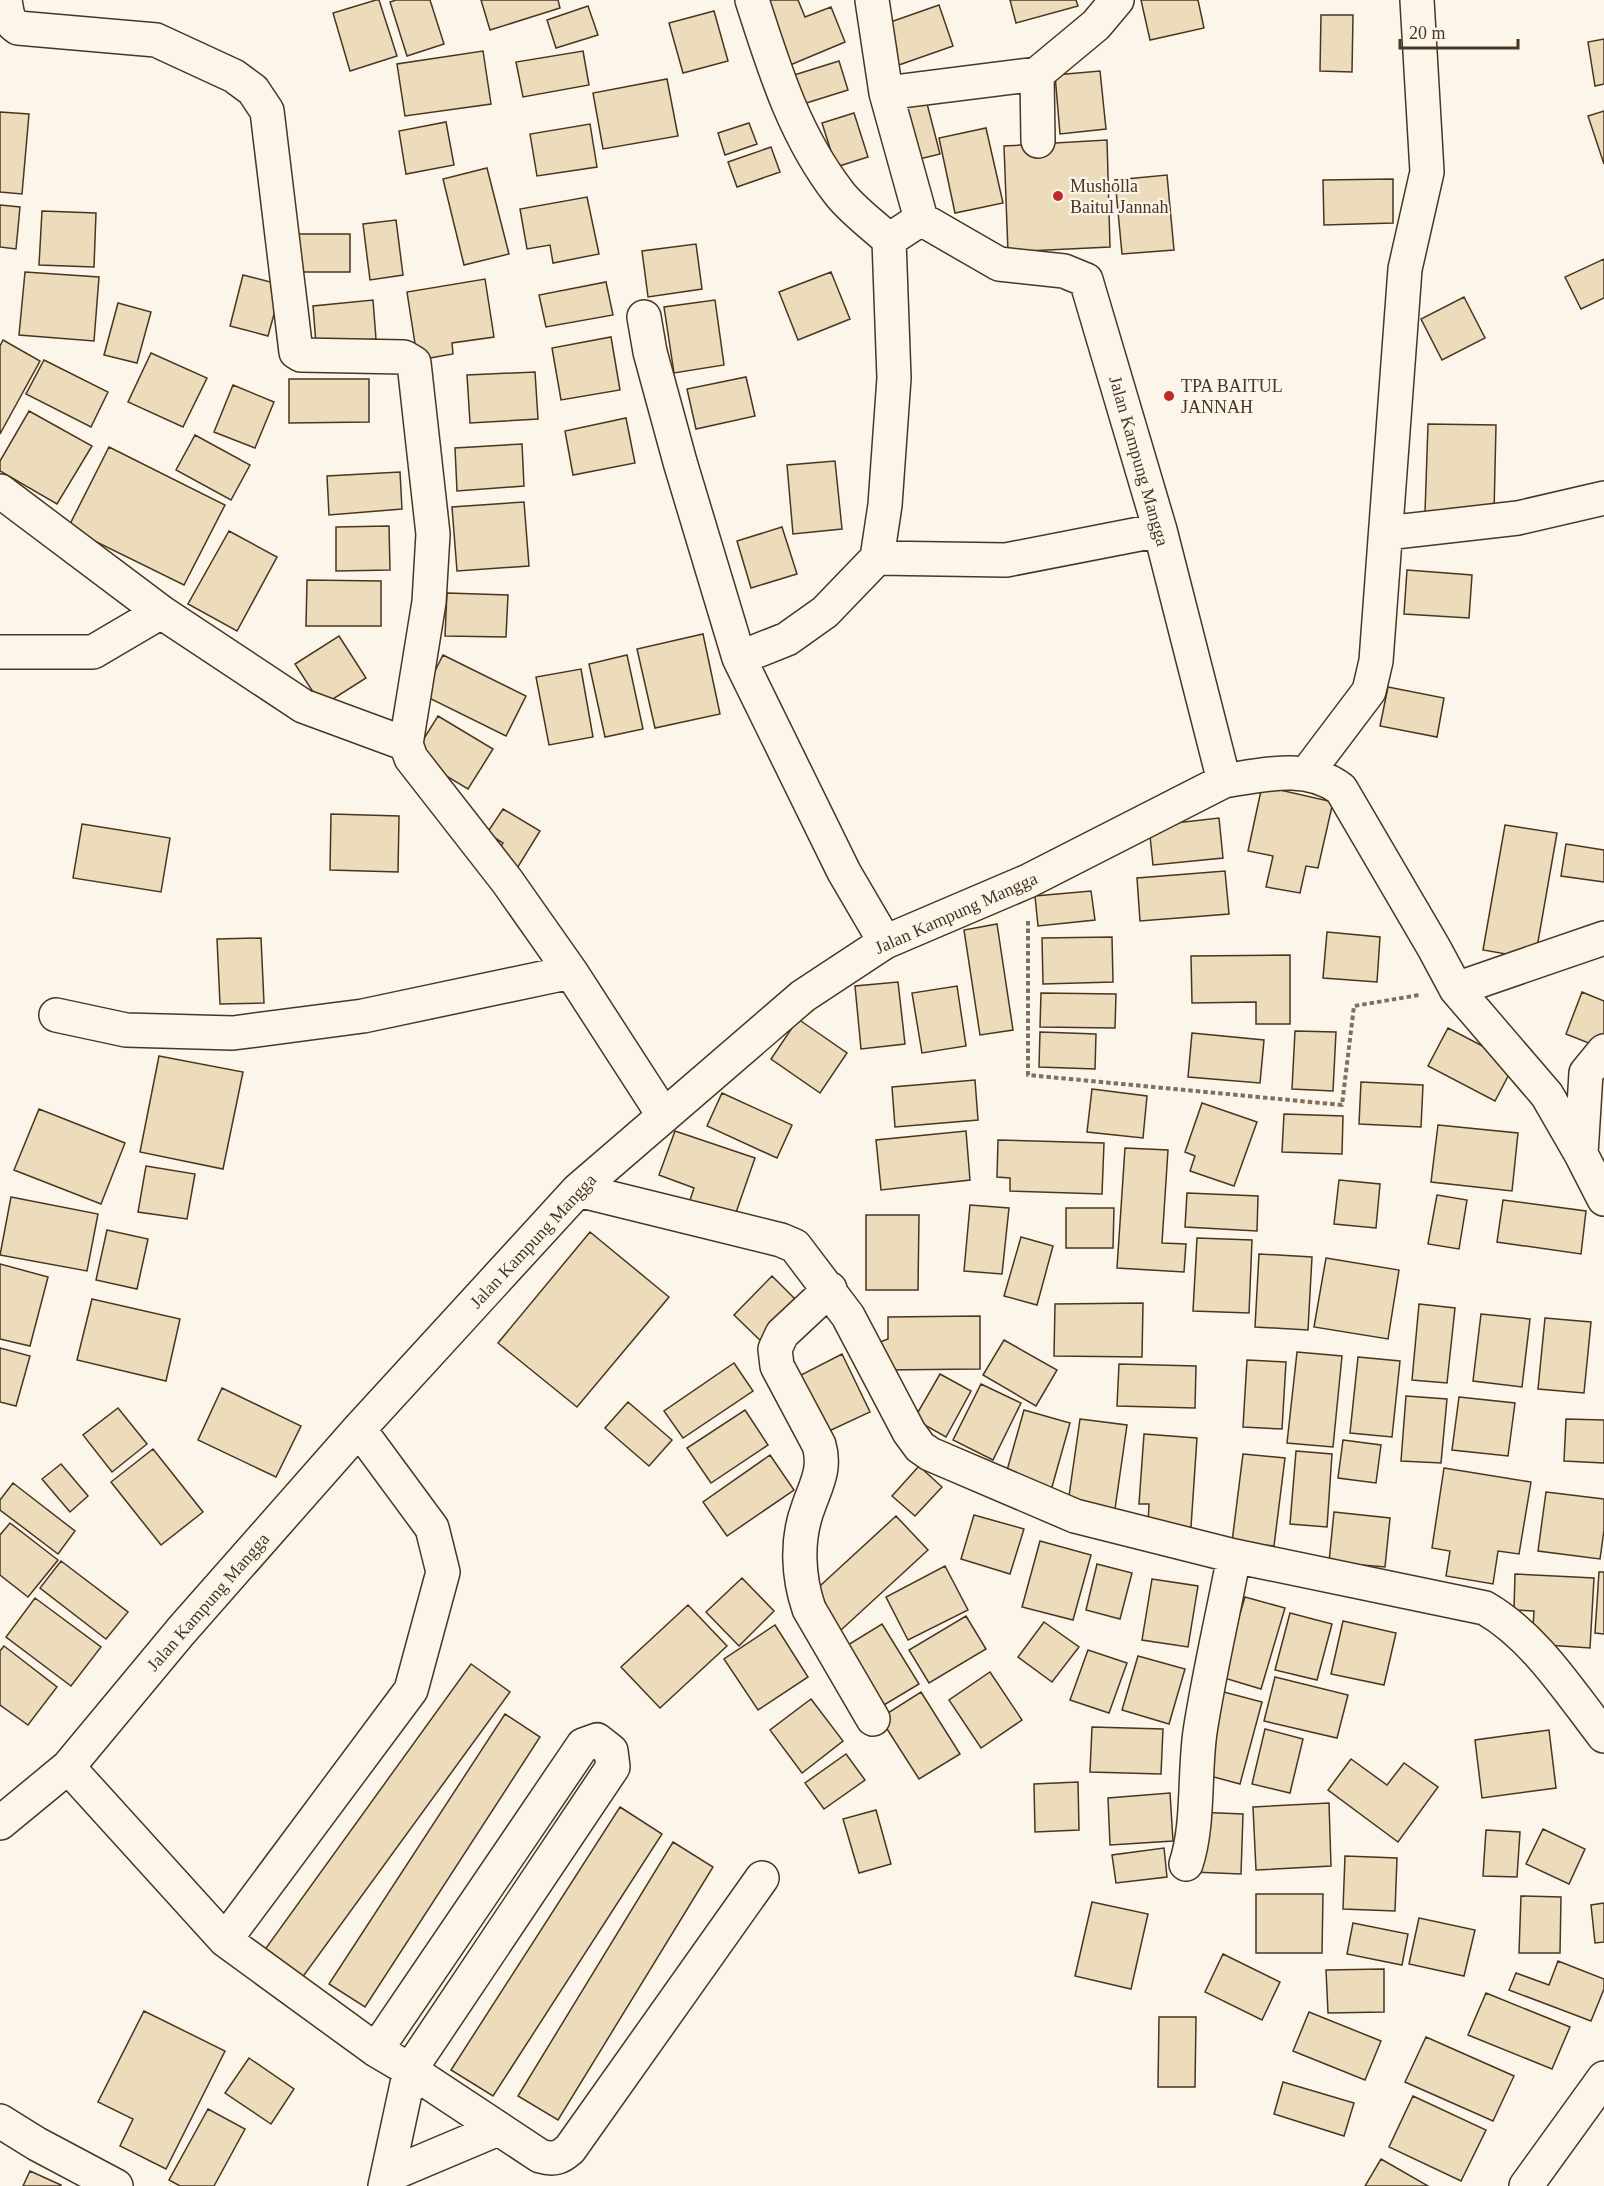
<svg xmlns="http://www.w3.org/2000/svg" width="1604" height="2186" viewBox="0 0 1604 2186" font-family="'Times New Roman',serif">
<rect width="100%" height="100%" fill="#fbf6e9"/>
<path fill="#ecdcbc" stroke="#4a3520" stroke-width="1.5" d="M376 0H379L397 56 350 71 333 13Z
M396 0H430L444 44 407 56 390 2Z
M481 0H558L560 8 490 30Z
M756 0H798L805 17 831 7 845 42 783 68Z
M1010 0H1076L1078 6 1016 23Z
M1141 0H1198L1204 28 1150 40Z
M939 5 953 46 896 66 882 25Z
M588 6 598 35 556 48 547 20Z
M714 11 728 61 683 73 669 23Z
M1321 15H1353L1352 72 1320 71Z
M1604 39V84L1595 86 1588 42Z
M483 51 491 104 405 116 397 64Z
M583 51 589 85 523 97 516 62Z
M839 61 848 90 800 105 791 76Z
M1100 71 1106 129 1060 134 1055 75Z
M667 79 678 136 603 149 593 93Z
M924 92 940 154 911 161 896 100Z
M1604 111V164L1588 116Z
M0 112 29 114 22 194 0 192Z
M854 113 868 157 836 167 822 123Z
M446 122 454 165 406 174 399 131Z
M749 123 757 144 725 155 718 133Z
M590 124 597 167 537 176 530 134Z
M986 128 1003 203 955 213 939 138Z
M1107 140 1110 247 1008 252 1004 146Z
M771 147 780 172 737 187 728 162Z
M487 168 509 254 464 265 443 179Z
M1167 175 1174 250 1122 254 1115 180Z
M1393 179V223L1324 225 1323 180Z
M587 197 599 254 553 263 550 245 527 249 520 209Z
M0 205 20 207 16 249 0 247Z
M42 211 96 213 94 267 39 265Z
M396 220 403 275 370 280 363 224Z
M299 234H350V272H300Z
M696 244 702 289 648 297 642 251Z
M1604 259V298L1581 309 1565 277Z
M25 272 99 277 94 341 19 335Z
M831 272 850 319 798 340 779 292Z
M243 275 282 285 268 336 230 326Z
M485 279 494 337 452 343 453 354 424 359 423 349 416 350 407 292Z
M606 282 613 315 546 327 539 295Z
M1464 297 1485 338 1442 360 1421 319Z
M373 300 376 339 316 344 313 306Z
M715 300 724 365 674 373 664 307Z
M118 303 151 312 137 363 104 355Z
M611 337 620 390 561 400 552 348Z
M3 340 40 361 0 434V346Z
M151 353 207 378 183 427 128 402Z
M44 360 108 392 91 427 26 394Z
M535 372 538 419 470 423 467 375Z
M746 377 755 416 696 429 687 389Z
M289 379H369V422L289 423Z
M233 385 274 402 255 448 214 432Z
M29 411 92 446 57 504 0 471V461Z
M626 418 635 463 573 475 565 431Z
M1428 424 1496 425 1494 514 1425 513Z
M195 435 250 465 231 500 176 470Z
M522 444 524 486 457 491 455 448Z
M109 447 225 505 184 585 68 528Z
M835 461 842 529 793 534 787 465Z
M400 472 402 509 329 515 327 476Z
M524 502 529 566 457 571 452 507Z
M389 526 390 570 336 571V527Z
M782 527 797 574 751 588 737 541Z
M229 531 277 557 237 631 188 604Z
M1407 570 1472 575 1469 618 1404 614Z
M307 580 381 581V626H306Z
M447 593 508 595 506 637 445 636Z
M703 634 720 714 655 728 637 649Z
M339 636 366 678 322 706 295 664Z
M443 655 526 696 506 736 423 695Z
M627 655 643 729 605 737 589 664Z
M581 669 593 737 549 745 536 677Z
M1388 687 1444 698 1437 737 1380 726Z
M438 716 493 749 468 789 413 756Z
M1262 786 1333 802 1318 868 1306 866 1300 893 1266 887 1273 856 1248 851Z
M503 809 540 831 516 870 494 857 503 843 487 833Z
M331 814 399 816 398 872 330 870Z
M1219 818 1223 858 1153 865 1149 826Z
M82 824 170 838 161 892 73 878Z
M1505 825 1557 833 1535 959 1483 950Z
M1566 844 1604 850V882L1561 876Z
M1225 871 1229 914 1140 921 1137 878Z
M1091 891 1095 920 1038 926 1035 896Z
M997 924 1013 1030 980 1035 964 930Z
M1327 932 1380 937 1377 982 1323 978Z
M1112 937 1113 982 1043 984 1042 938Z
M261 938 264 1003 220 1004 217 939Z
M1290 955V1024H1256V1002L1192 1003 1191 956Z
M898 982 905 1044 861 1049 855 986Z
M957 986 966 1046 922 1053 912 993Z
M1582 992 1604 1001V1049L1566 1034Z
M1041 993 1116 994 1115 1028 1040 1027Z
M798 1019 847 1053 820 1093 771 1059Z
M1448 1028 1515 1063 1495 1101 1428 1066Z
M1295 1031 1336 1032 1333 1091 1292 1089Z
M1040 1032 1096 1034 1095 1069 1039 1067Z
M1192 1033 1264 1040 1260 1083 1188 1077Z
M159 1056 243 1072 223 1169 140 1152Z
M975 1080 978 1120 895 1127 892 1087Z
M1361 1082 1423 1085 1421 1127 1359 1124Z
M1092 1089 1147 1096 1143 1138 1087 1132Z
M722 1093 792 1125 777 1158 707 1126Z
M1202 1103 1257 1122 1234 1186 1190 1171 1195 1156 1185 1152Z
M39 1109 125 1143 101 1204 14 1170Z
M1284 1114 1343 1116 1342 1154 1282 1152Z
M1438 1125 1518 1133 1512 1191 1431 1182Z
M675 1131 755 1158 732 1224 687 1209 694 1188 659 1175Z
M966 1131 970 1180 881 1190 876 1140Z
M998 1140 1104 1143 1102 1194 1010 1191V1178L997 1177Z
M1125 1148 1168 1150 1162 1243 1186 1244 1184 1272 1117 1268Z
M146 1166 195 1174 187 1219 138 1212Z
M1339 1180 1380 1184 1376 1228 1334 1224Z
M1187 1193 1258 1196 1257 1231 1185 1227Z
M1437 1195 1467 1200 1459 1249 1428 1244Z
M11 1197 98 1214 87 1271 0 1255Z
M1503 1200 1586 1211 1581 1254 1497 1242Z
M970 1205 1009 1208 1002 1274 964 1271Z
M1066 1208H1114L1113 1248H1066Z
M866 1215H919L918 1290H866Z
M107 1230 148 1239 137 1289 96 1280Z
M590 1232 669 1297 577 1407 498 1343Z
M1021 1237 1053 1246 1037 1305 1004 1296Z
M1197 1238 1252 1240 1249 1313 1193 1311Z
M1259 1254 1312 1257 1308 1330 1255 1327Z
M1326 1258 1399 1270 1388 1339 1314 1327Z
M0 1264 48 1277 30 1346 0 1339Z
M772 1276 802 1306 764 1344 734 1315Z
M92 1299 180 1319 166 1381 77 1360Z
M1143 1303 1142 1357 1054 1356 1055 1304Z
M1419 1304 1455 1308 1447 1383 1412 1380Z
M1481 1314 1530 1319 1522 1387 1473 1381Z
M980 1316V1369L880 1370V1342L888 1339V1317Z
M1545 1318 1591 1322 1584 1393 1538 1389Z
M1004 1340 1057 1370 1036 1406 983 1375Z
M0 1348 30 1356 16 1406 0 1402Z
M1297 1352 1342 1356 1333 1447 1287 1443Z
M842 1354 870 1412 827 1432 799 1376Z
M1358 1357 1400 1361 1392 1437 1350 1433Z
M1247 1360 1286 1362 1282 1429 1243 1427Z
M734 1363 753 1391 683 1438 664 1411Z
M1119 1364 1196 1366 1195 1408 1117 1406Z
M940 1374 971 1391 946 1437 914 1419Z
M981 1384 1021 1403 993 1460 953 1440Z
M222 1388 301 1426 276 1477 198 1440Z
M1406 1396 1447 1399 1441 1463 1401 1461Z
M1459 1397 1515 1403 1508 1456 1452 1450Z
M628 1402 672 1440 649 1466 605 1428Z
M118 1408 147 1444 112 1472 83 1435Z
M745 1410 768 1445 711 1483 687 1448Z
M1024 1410 1070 1423 1050 1494 1004 1481Z
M1080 1419 1127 1425 1114 1516 1067 1510Z
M1566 1419 1604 1420V1463L1564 1461Z
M1144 1434 1197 1438 1191 1527 1148 1525 1149 1504H1139Z
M1343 1440 1381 1445 1376 1483 1338 1478Z
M153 1449 203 1512 161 1545 111 1482Z
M1296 1451 1332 1454 1327 1527 1290 1524Z
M1243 1454 1285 1458 1274 1546 1232 1542Z
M770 1455 794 1490 727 1536 703 1502Z
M61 1464 88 1496 70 1512 42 1479Z
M919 1466 942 1487 915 1516 892 1496Z
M1444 1468 1531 1482 1519 1554 1498 1551 1493 1584 1446 1576 1450 1551 1432 1548Z
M13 1483 75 1531 58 1554 0 1510V1500Z
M1546 1492 1604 1499V1530L1600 1559 1538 1551Z
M1334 1512 1390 1518 1385 1567 1329 1562Z
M974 1515 1024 1529 1010 1574 961 1559Z
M896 1516 928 1550 841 1630 809 1596Z
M10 1523 58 1560 28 1597 0 1575V1535Z
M1040 1541 1091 1555 1073 1620 1022 1607Z
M61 1561 128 1612 106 1639 40 1588Z
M1097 1564 1132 1573 1120 1619 1086 1610Z
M945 1566 968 1610 908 1640 886 1597Z
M1599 1572H1604V1634L1595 1633Z
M1515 1574 1594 1578 1590 1648 1532 1644 1534 1611 1514 1610Z
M742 1578 774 1611 739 1646 706 1612Z
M1152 1579 1198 1586 1188 1647 1142 1640Z
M1245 1597 1285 1608 1261 1689 1221 1677Z
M35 1598 101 1647 71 1686 6 1637Z
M688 1605 727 1646 660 1708 621 1667Z
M1290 1613 1332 1624 1317 1680 1275 1670Z
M966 1616 986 1649 929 1683 909 1650Z
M1343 1621 1396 1633 1384 1685 1331 1674Z
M1044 1622 1079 1647 1052 1682 1018 1657Z
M882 1624 919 1684 879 1708 843 1648Z
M775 1625 808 1677 758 1710 724 1659Z
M4 1646 57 1687 28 1725 0 1705V1651Z
M1088 1650 1127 1663 1109 1713 1070 1700Z
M1138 1656 1185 1669 1169 1724 1122 1710Z
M471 1664 510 1692 299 1982 261 1955Z
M990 1672 1022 1720 981 1748 949 1700Z
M1275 1677 1348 1695 1337 1738 1264 1721Z
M1220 1691 1262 1702 1240 1784 1199 1773Z
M921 1692 960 1754 919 1779 880 1718Z
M811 1699 843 1741 802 1773 770 1730Z
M505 1714 540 1737 365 2007 329 1984Z
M1092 1727 1163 1729 1161 1774 1090 1772Z
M1265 1729 1303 1739 1290 1793 1252 1784Z
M1549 1730 1556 1788 1482 1798 1475 1740Z
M846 1754 865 1780 824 1809 805 1783Z
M1351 1759 1387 1785 1404 1763 1438 1787 1398 1842 1328 1790Z
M1078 1782 1079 1830 1035 1832 1034 1784Z
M1170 1793 1173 1841 1110 1845 1108 1798Z
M1329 1803 1331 1866 1256 1870 1253 1807Z
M620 1807 662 1834 493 2096 451 2070Z
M876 1810 891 1864 859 1873 843 1819Z
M1195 1812 1243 1814 1241 1874 1193 1872Z
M1543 1829 1585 1849 1569 1884 1526 1864Z
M1486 1830 1520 1832 1517 1877 1483 1876Z
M673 1842 713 1867 558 2120 518 2096Z
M1164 1848 1167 1877 1116 1883 1112 1855Z
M1345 1856 1397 1858 1395 1911 1343 1909Z
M1256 1894H1323L1322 1953H1256Z
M1521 1896 1561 1897 1560 1953H1519Z
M1092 1902 1148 1914 1131 1989 1075 1976Z
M1604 1903V1942L1595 1943 1591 1905Z
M1419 1918 1475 1930 1464 1976 1409 1964Z
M1353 1923 1408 1934 1402 1965 1347 1954Z
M1223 1954 1280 1982 1262 2020 1205 1992Z
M1558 1961 1604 1979V1989L1591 2021 1509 1990 1516 1973 1549 1985Z
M1384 1969V2012L1328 2013 1326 1970Z
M1486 1993 1570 2027 1552 2069 1468 2035Z
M144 2011 225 2051 166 2169 120 2146 133 2119 98 2102Z
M1309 2012 1381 2041 1365 2080 1293 2051Z
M1159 2017H1196L1195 2087H1158Z
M1426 2037 1514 2076 1493 2121 1405 2082Z
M249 2058 294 2089 271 2124 225 2093Z
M1283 2082 1354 2103 1344 2136 1274 2114Z
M1413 2096 1486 2130 1461 2181 1389 2147Z
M208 2109 245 2129 214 2186H180L169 2180Z
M1381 2159 1428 2186H1365Z
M30 2171 61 2185V2186H23Z"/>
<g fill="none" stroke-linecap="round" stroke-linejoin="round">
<defs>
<path id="minor" d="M5 0C7 12 7 21 18 28L156 40 234 76 253 90 267 111 296 352 301 355 404 357 414 363 433 534 429 602 406 744
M752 0C774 68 794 135 839 193 852 210 873 225 889 240
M1037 74 1096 25 1117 0
M886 93 1037 74 1038 141
M644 317 650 352 680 462 739 658
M0 491 161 612
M1386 533 1518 518 1604 498
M877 558 885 505 894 378 889 240 921 219
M0 652H93L161 612 303 706 406 744 411 758 507 881 571 972 664 1116
M1307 773 1369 691 1376 661 1405 269 1427 172 1417 0
M1224 781C1263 775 1307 763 1341 789L1434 948 1456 989 1547 1095 1581 1154 1604 1199
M885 942 844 872 739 658 787 639 825 612 877 558 1006 560 1160 530
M1456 989 1604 938
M56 1015 126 1030 233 1033 363 1016 571 972
M1581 1154 1586 1073 1604 1051
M578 1190 781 1240 795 1246 848 1316 909 1432 920 1447 930 1454 1075 1516 1234 1556 1485 1608C1535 1637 1569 1691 1604 1736
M830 1289 782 1334 775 1349 777 1366 819 1445C826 1469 816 1485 808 1508 796 1540 798 1577 809 1609L873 1719
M68 1767 225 1940 376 2050 410 2070 540 2156C554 2160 560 2158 570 2149L762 1878
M0 1823 68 1767 181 1631 359 1429 578 1190 803 996 885 942 1028 881 1224 781 1160 530 1086 280 1064 271 999 264 921 219 886 93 872 0
M1186 1864C1199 1825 1194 1774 1200 1732 1209 1673 1223 1615 1234 1556
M225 1940 411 1690 443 1572 432 1528 359 1429
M376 2050 583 1745 597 1740 611 1751 613 1767 410 2070 385 2186
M0 2121 37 2144 116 2186
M389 2175 498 2129
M1526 2186 1604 2078"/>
</defs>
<use href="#minor" stroke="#4a3520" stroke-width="36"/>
<path stroke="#7f6f5c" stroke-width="4" stroke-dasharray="4.5 3" stroke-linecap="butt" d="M1028 921V1075L1342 1105 1354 1006 1419 995"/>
<use href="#minor" stroke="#fbf6e9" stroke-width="33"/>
</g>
<g fill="#c62828" stroke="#fbf6e9" stroke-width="2">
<circle cx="1058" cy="196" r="6"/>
<circle cx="1169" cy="396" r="6"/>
</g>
<g text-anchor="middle" stroke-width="4.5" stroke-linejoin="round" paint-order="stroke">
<g font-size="18" fill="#4a3520" stroke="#fbf6e9" text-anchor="start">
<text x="1070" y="192">Musholla<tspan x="1070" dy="21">Baitul Jannah</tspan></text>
<text x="1181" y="392">TPA BAITUL<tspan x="1181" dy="21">JANNAH</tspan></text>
</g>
<g font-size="18" fill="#4a3520" stroke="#fbf6e9">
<text transform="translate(1139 461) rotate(74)" y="6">Jalan Kampung Mangga</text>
<text transform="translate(956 913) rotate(-24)" y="6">Jalan Kampung Mangga</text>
<text transform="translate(533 1241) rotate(-47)" y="6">Jalan Kampung Mangga</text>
<text transform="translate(208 1602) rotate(-49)" y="6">Jalan Kampung Mangga</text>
</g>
</g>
<path d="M1400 39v9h118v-9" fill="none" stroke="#4a3520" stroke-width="3"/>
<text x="1409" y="39" font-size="18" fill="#4a3520" stroke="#fbf6e9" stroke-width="4.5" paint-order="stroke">20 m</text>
</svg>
